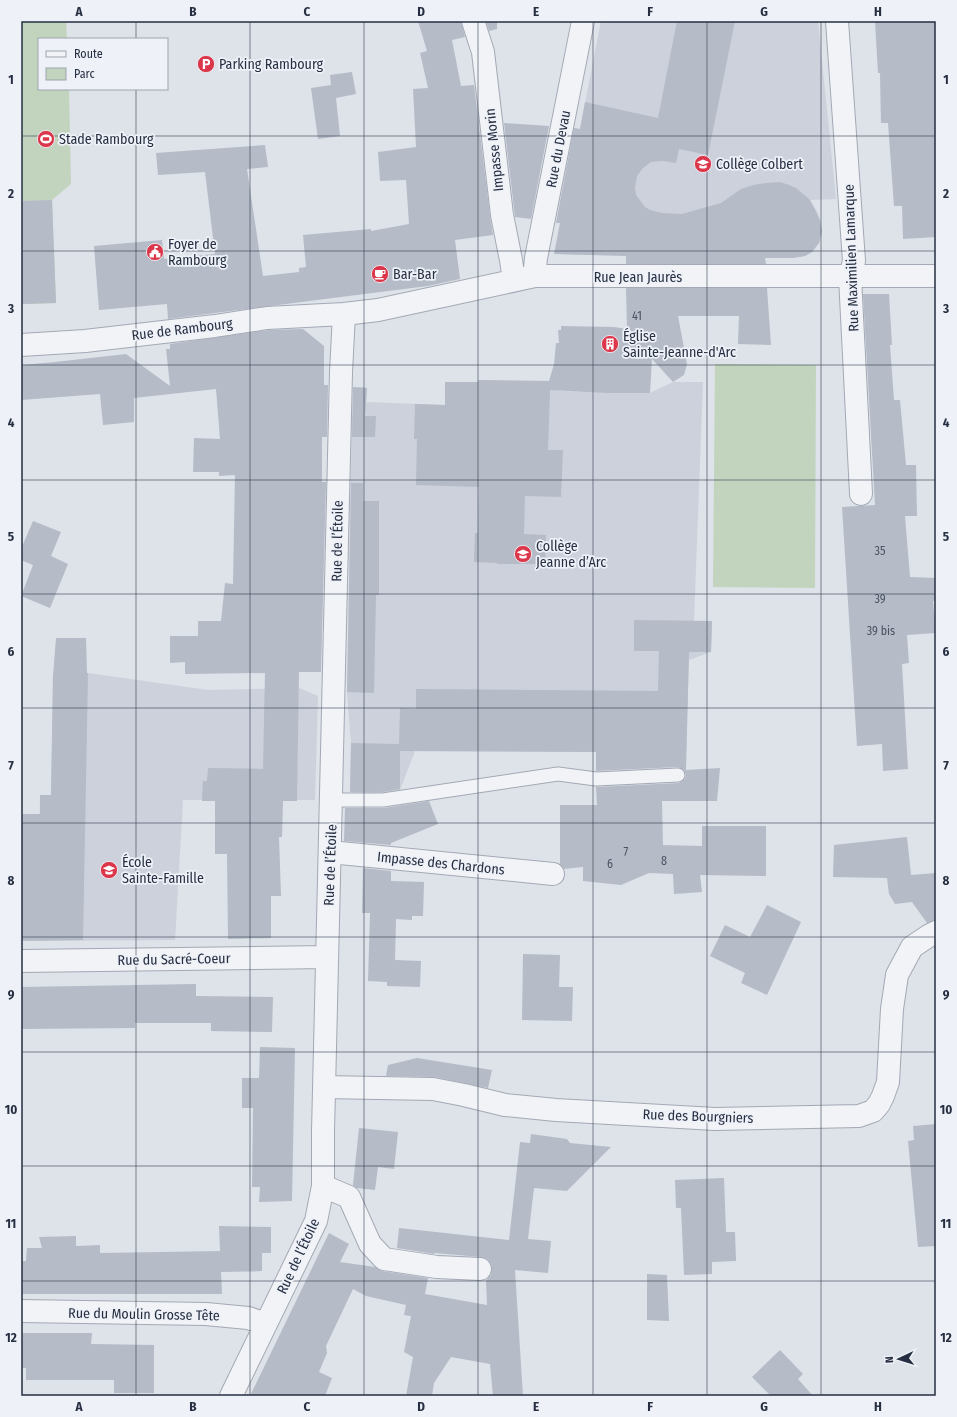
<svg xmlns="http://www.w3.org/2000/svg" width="957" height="1417" viewBox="0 0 957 1417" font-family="'Fira Sans Condensed',sans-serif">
<rect width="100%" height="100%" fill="#dee2e9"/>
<path fill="#ccd1db" d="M601 21H818L836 199 810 200 818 213 822 231 819 243 812 252 805 256 793 258 560 254 558 252 580 129Z
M478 380 550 381 560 391 650 393 673 382H703L694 621H712L711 652 689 660 686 755 622 752 415 751 400 790 372 794 350 792 351 743 347 692 352 416 358 401V387L367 388 366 402 445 405 478 382Z
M53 673H88L208 690 299 688 318 696 315 800H183L175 940 38 941 40 795H51Z"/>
<path fill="#c3d4be" d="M21 21H66L67 39H39V89H69L71 184 52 200 56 303 21 304Z
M715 364 816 365 815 588 713 587Z"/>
<path fill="#b5bbc7" d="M418 21H461L465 37 452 40 461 86 474 85 490 216 493 235 455 240 460 279 428 286 168 319 167 304 99 310 94 246 162 240 164 259 215 254 205 172 158 175 156 153 265 145 268 167 247 169 263 276 299 272V268L306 267 303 235 371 229V231L409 224 406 180 380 181 378 152 416 147 413 89 428 88 420 53 427 51Z
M486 21H497V29L489 31Z
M677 21H735L708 155 679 149 676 163 663 161 651 162 643 168 637 176 635 187 636 195 645 207 650 210 662 213 682 214 721 203 741 189 754 185 766 183 780 182 789 185 796 188 810 200 820 220 822 231 819 243 812 252 805 256 793 258H765L766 264H626V256L554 254 560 223H556L574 128 580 129 585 102 658 118Z
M875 21H936V237L903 239 902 206H894L888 123H881L880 73H878Z
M352 72 356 94 336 98 340 136 318 139 311 88 331 85 330 75Z
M504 123 549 126 531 219 515 217Z
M52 200 56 303 21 304V201Z
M626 288H767L771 345 738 344 739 316H678L687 364 684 375 673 382 652 359 650 393H607L550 390 548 450H563L561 497 525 496 524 534 546 535 545 564H497V563L474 562 475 533H478L479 487 416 485 417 439H414L415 404 445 405V382H478V380L549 381 554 364 556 343H559L558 330H561V326L614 327 627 329Z
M863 294H889L892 345H890L894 400H900L906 465H916L917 516H905L910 577 936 578V602L933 601 936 633 907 635 909 663 902 664 908 769 883 771 882 744 857 746 842 507 875 505Z
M303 329 324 346V385H328L327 437H322V482H326L321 672H299L297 801H283L282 837H279L281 896H271V938L228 939 227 854H215V801H202L203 781H207L208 768 263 769 265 673 185 674V662L170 663V636H198V621H221L225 583 233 584 235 475 219 476V472H193L194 438 220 439 216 389 134 398V422L103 425 100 394 21 400V365L55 362 126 354 170 386 166 349H170V344L268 330Z
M353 387 367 388 365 416H376L375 437H352Z
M351 483H363V501H379V595H376L374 693 347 692Z
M33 521 61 532 51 556 68 564 50 608 21 596 33 565 21 560V549Z
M634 620 712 621 711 652H689L686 770 720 768 717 801H662L663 845 702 846V826H766V876L700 875 702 892 674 894 673 874 649 873 621 885 583 881V867L564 869 560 864V805H597L596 787 679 783 685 779 686 775 684 770 678 767 596 771V752L400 751V789L382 792H350L351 743 399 744 400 708 416 709V689L658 691 659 651H634Z
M56 638H86L87 673H88L83 940 21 941V814H40V795H51L53 676Z
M429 801 438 824 391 843V845L344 841 345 808H384Z
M907 837 911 875 936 873V920L927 923 912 902 895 904 889 894 887 878 833 877 834 845Z
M363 868 391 871V881L424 882 423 916H412V920L396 919 395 960 421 961 420 987 387 986V982L368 981 370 913H362Z
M767 905 801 922 767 995 741 983 745 973 710 956 725 925 750 937Z
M523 954 560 955 559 987H573L572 1021 522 1020Z
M196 984V996L273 997 272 1032 211 1031V1023H135V1028L21 1029V987Z
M260 1047 295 1048 292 1201 259 1202 260 1187H252L253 1108H242V1078H259Z
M417 1058 492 1070 488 1088 435 1077 386 1076 388 1065Z
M936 1124V1246L918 1247 908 1141 914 1140 913 1126Z
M359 1128 398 1132 394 1169 378 1167 375 1190 356 1188 353 1185Z
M531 1134 567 1139 570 1143 611 1147 567 1191 534 1188 528 1239 551 1241 548 1273 515 1270 523 1396H493L490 1364 451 1357 434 1383 432 1396H406L413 1357 404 1352 411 1316 404 1315 406 1305 366 1296 353 1289 326 1346 327 1353 319 1372 332 1378 325 1396H250L329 1233 349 1244 340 1262 375 1267 382 1271 428 1278 425 1294 487 1305 486 1280 491 1275 492 1269 491 1264 487 1259 481 1257 434 1253V1254L397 1248 399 1228 509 1240 520 1142 530 1143Z
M724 1178 726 1232H735L736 1261 712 1262V1274L684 1275 681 1208H676L675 1180Z
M219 1226 271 1227V1253H262V1271L221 1272 222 1294H21V1261H26L27 1248H42L39 1237 76 1236V1246L100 1245V1253L220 1251Z
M647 1274 667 1275 669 1321 647 1320Z
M21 1333H92L91 1344 154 1345V1393H114V1380H26V1368H21Z
M780 1350 803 1374 798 1379 813 1396H771L752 1377Z"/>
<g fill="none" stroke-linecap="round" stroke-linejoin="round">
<defs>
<path id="lane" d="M332 800H383L558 774 596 779 678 775"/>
<path id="street" d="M473 21 483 52 502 215 511 260 514 280
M837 21 854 261 850 277 861 494
M535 276V268L536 258 583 21
M21 345 85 341 215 326 267 318 344 314 378 310 535 276H936
M330 852 553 874
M21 961 327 957
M324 1087 433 1089 464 1095 505 1105 556 1110 715 1119 859 1116 873 1111 879 1104 883 1096 888 1082 892 1009 897 975 912 947 930 935 936 932
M323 1186 349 1197 370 1244 384 1259 437 1267 480 1269
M21 1311 206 1314 248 1318 266 1324
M231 1396 316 1221 323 1186V1132L341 372 344 314"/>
</defs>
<use href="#lane" stroke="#a3a9b4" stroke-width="15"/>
<use href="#street" stroke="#a3a9b4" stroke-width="24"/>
<use href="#lane" stroke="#f1f3f7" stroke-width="13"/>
<use href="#street" stroke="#f1f3f7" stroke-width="22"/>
</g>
<path fill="none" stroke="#262f42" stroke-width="1" stroke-opacity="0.55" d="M136 21V39M250 21V1396M364 21V1396M478 21V1396M593 21V1396M707 21V1396M821 21V1396M136 89V1396M21 136H936M21 251H936M21 365H936M21 480H936M21 594H936M21 708H936M21 823H936M21 937H936M21 1052H936M21 1166H936M21 1281H936"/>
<defs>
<symbol id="parking-disc" viewBox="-11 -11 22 22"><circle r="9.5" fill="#dc364a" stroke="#eef1f7"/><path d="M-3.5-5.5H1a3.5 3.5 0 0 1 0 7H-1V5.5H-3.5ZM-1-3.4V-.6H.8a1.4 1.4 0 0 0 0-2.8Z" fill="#fff"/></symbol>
<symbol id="stadium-disc" viewBox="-11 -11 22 22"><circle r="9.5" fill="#dc364a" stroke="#eef1f7"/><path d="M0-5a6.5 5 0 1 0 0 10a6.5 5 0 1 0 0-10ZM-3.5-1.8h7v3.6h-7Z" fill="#fff"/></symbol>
<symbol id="school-disc" viewBox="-11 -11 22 22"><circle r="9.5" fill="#dc364a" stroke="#eef1f7"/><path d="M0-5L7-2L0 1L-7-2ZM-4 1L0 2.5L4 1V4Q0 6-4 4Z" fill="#fff"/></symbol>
<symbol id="civic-disc" viewBox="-11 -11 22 22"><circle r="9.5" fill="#dc364a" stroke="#eef1f7"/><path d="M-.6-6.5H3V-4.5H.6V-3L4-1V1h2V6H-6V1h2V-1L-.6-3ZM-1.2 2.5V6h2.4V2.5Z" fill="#fff"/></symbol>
<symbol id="cafe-disc" viewBox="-11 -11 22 22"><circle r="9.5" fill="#dc364a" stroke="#eef1f7"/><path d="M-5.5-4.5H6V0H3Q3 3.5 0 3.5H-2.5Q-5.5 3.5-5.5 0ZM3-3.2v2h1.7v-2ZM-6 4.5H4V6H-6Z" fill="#fff"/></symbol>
<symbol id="building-disc" viewBox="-11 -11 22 22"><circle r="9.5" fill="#dc364a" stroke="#eef1f7"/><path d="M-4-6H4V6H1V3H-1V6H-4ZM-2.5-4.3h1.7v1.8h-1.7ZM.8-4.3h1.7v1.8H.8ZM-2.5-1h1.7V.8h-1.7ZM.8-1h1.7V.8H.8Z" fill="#fff"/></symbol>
</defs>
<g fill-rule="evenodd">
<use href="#parking-disc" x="196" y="54" width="20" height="20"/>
<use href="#stadium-disc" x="36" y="129" width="20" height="20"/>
<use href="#school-disc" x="693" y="154" width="20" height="20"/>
<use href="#civic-disc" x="145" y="242" width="20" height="20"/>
<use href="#cafe-disc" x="370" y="264" width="20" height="20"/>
<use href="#building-disc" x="600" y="334" width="20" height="20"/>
<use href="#school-disc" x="513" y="544" width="20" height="20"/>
<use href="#school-disc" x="99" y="860" width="20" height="20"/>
</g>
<g text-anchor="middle" stroke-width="3.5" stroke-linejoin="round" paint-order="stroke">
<g font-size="12" fill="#4a5263">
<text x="637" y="320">41</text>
<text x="880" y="555">35</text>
<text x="880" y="603">39</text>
<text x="881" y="635">39 bis</text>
<text x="626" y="856">7</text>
<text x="664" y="865">8</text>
<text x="610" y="868">6</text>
</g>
<g font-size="14" fill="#262f42" stroke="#eef1f7" text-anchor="start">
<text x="219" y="69">Parking Rambourg</text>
<text x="59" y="144">Stade Rambourg</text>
<text x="716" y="169">Collège Colbert</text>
<text x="168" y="249">Foyer de<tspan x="168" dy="16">Rambourg</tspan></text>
<text x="393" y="279">Bar-Bar</text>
<text x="623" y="341">Église<tspan x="623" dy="16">Sainte-Jeanne-d'Arc</tspan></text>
<text x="536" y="551">Collège<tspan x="536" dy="16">Jeanne d’Arc</tspan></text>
<text x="122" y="867">École<tspan x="122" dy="16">Sainte-Famille</tspan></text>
</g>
<g font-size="14" fill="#262f42" stroke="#eef1f7">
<text transform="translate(558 149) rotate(-79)" y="5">Rue du Devau</text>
<text transform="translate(494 150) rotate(-96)" y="5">Impasse Morin</text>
<text transform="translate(851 258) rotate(-92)" y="5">Rue Maximilien Lamarque</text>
<text x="638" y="282">Rue Jean Jaurès</text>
<text transform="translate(182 329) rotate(-7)" y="5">Rue de Rambourg</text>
<text transform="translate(337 541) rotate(-89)" y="5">Rue de l’Étoile</text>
<text transform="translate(441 863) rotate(6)" y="5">Impasse des Chardons</text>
<text transform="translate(330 865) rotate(-88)" y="5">Rue de l’Étoile</text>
<text transform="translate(174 959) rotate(-1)" y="5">Rue du Sacré-Coeur</text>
<text transform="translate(698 1116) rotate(2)" y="5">Rue des Bourgniers</text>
<text transform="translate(298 1256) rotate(-65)" y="5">Rue de l’Étoile</text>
<text transform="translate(144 1314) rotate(1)" y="5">Rue du Moulin Grosse Tête</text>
</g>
</g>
<rect width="957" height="1417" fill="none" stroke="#eef1f7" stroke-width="44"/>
<rect x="38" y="38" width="130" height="52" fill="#eef1f7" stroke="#9ea3af"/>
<rect x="46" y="51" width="20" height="6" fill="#f1f3f7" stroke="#9ea3af"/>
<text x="74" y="58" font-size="12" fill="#262f42">Route</text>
<rect x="46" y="68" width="20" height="12" fill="#c3d4be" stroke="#9ea3af"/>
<text x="74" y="78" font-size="12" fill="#262f42">Parc</text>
<g transform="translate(899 1359) rotate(266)" stroke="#eef1f7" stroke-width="3" paint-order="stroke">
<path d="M0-3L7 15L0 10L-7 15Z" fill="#262f42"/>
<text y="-6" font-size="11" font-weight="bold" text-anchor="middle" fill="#262f42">N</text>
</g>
<rect x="22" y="22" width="913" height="1373" fill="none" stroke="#262f42" stroke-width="1.5"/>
<g font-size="13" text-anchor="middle" font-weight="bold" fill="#262f42">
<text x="79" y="16">A</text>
<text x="193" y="16">B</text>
<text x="307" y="16">C</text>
<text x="421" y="16">D</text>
<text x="536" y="16">E</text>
<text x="650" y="16">F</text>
<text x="764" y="16">G</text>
<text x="878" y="16">H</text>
<text x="11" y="84">1</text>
<text x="946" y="84">1</text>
<text x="11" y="198">2</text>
<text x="946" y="198">2</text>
<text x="11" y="313">3</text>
<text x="946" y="313">3</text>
<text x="11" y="427">4</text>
<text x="946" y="427">4</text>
<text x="11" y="541">5</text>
<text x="946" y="541">5</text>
<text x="11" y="656">6</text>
<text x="946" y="656">6</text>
<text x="11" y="770">7</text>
<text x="946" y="770">7</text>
<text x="11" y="885">8</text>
<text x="946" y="885">8</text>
<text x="11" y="999">9</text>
<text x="946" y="999">9</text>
<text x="11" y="1114">10</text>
<text x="946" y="1114">10</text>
<text x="11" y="1228">11</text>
<text x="946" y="1228">11</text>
<text x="11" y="1342">12</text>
<text x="946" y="1342">12</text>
<text x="79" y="1411">A</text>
<text x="193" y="1411">B</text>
<text x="307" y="1411">C</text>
<text x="421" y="1411">D</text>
<text x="536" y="1411">E</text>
<text x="650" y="1411">F</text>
<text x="764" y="1411">G</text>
<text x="878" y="1411">H</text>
</g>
</svg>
